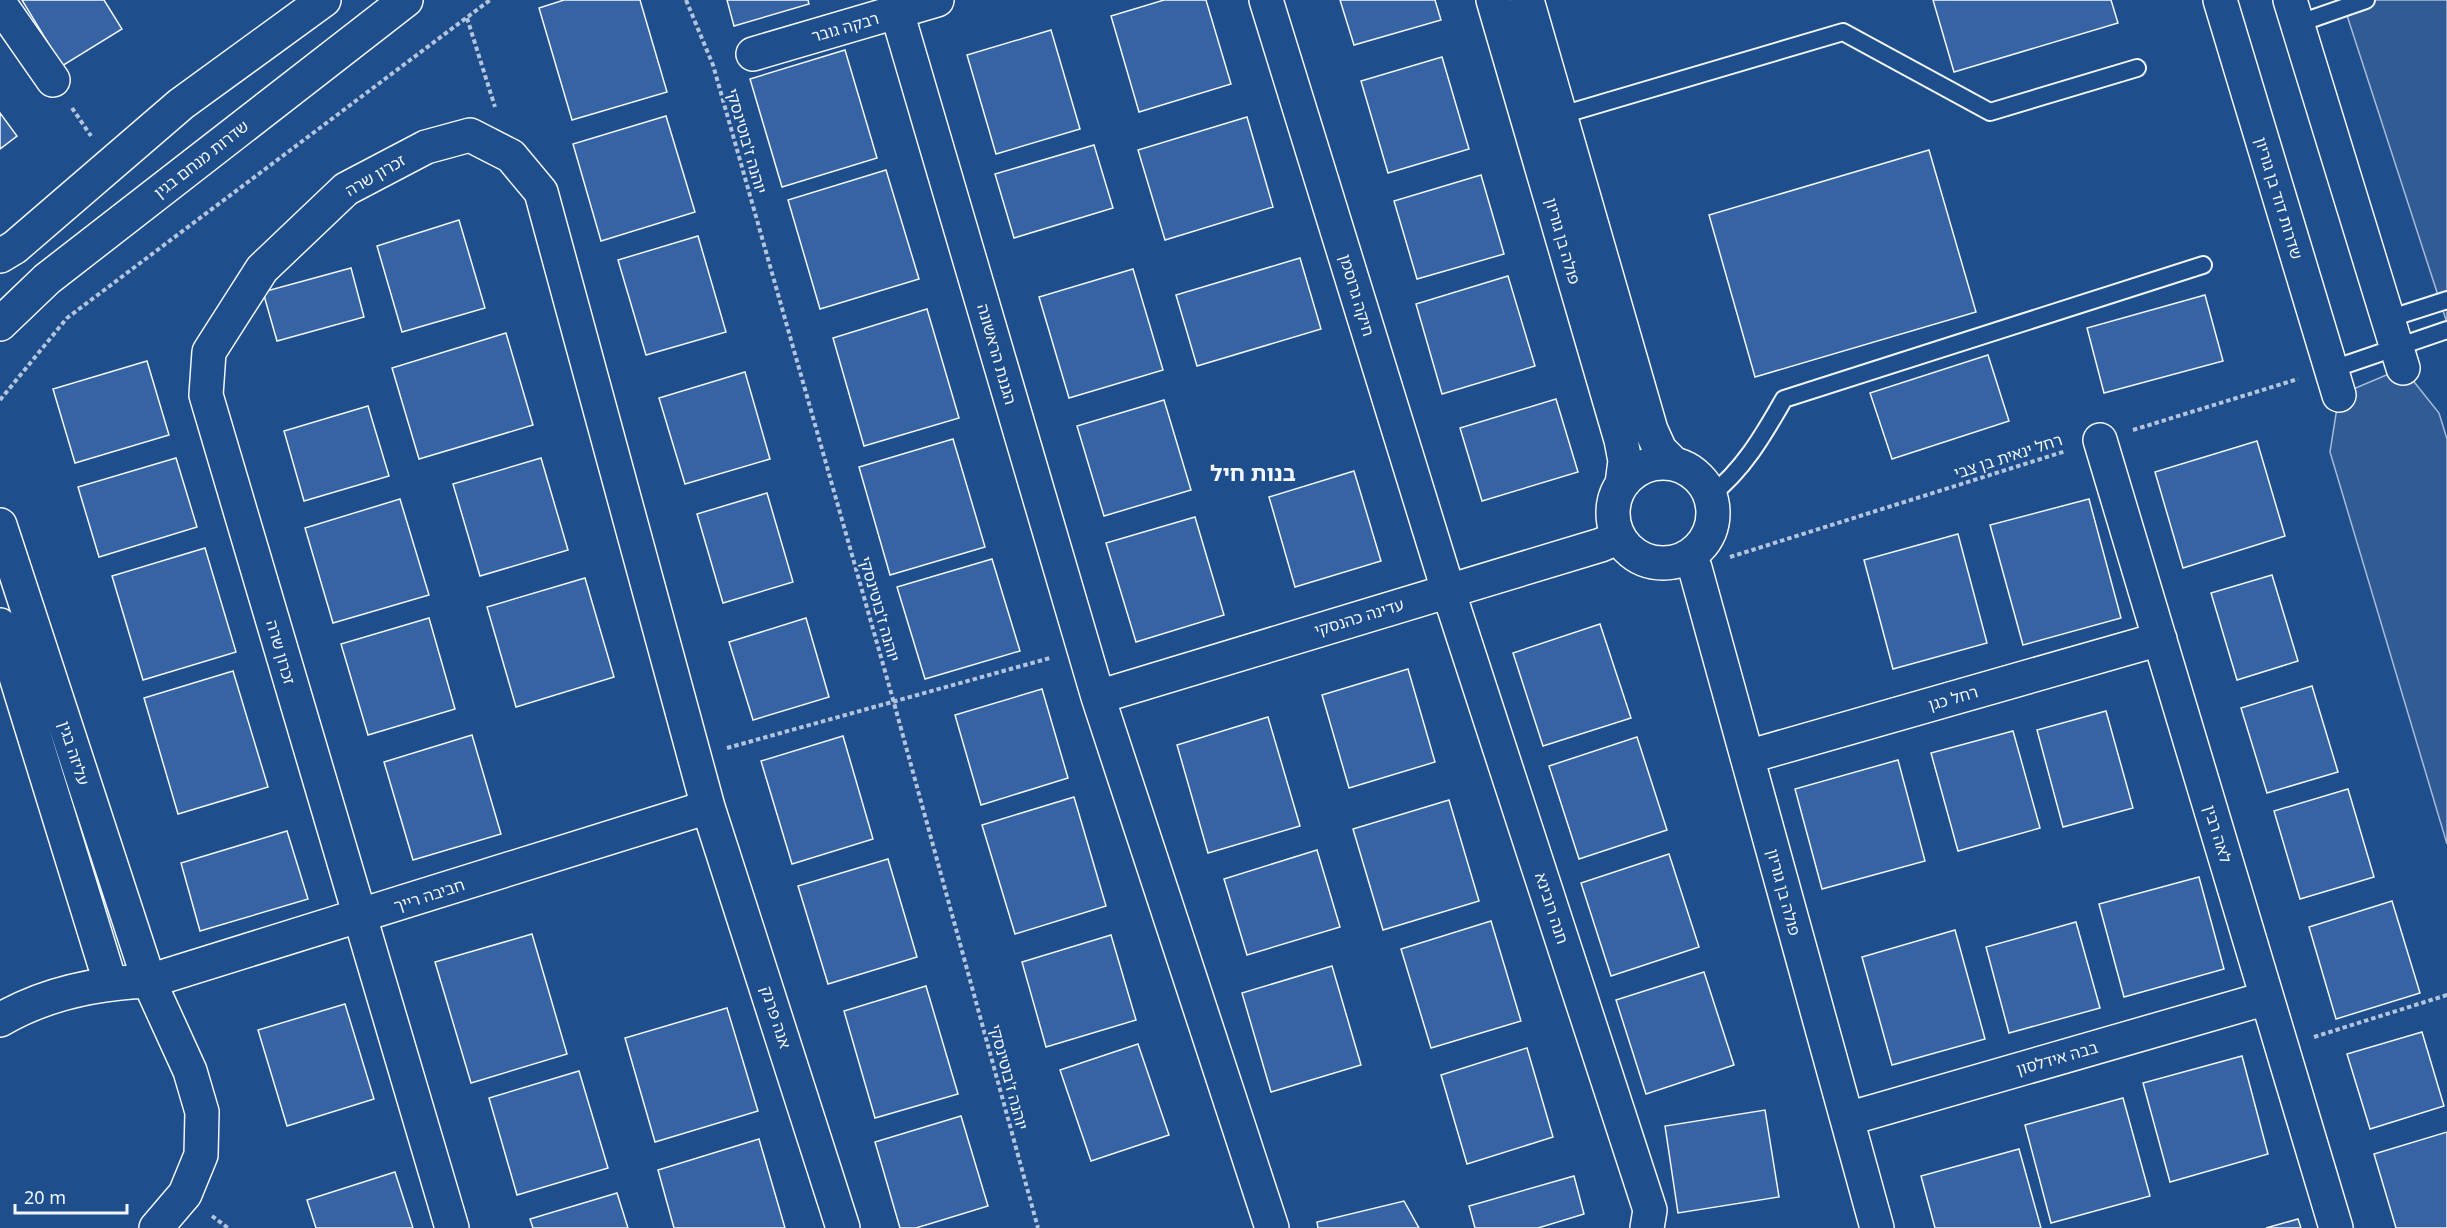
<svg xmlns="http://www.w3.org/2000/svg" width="2447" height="1228" viewBox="0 0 2447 1228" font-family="'Noto Sans','Noto Sans Hebrew',sans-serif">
<rect width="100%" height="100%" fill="#1f4e8c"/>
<path fill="#305b95" stroke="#a8bbd7" stroke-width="1.5" d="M2342 0H2447V323Z
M2403 368 2439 413 2447 439V844L2330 452 2339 395Z"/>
<path fill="#3563a3" stroke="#f2f6ff" stroke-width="1.5" d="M22 0H104L122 29 62 66Z
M564 0H640L667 92 572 120 539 8Z
M727 0H808L809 4 734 26Z
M1164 0H1206L1231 84 1139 112 1111 16Z
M1340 0H1435L1441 20 1354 45Z
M1933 0H2111L2118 23 1954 72Z
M1051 30 1080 129 996 154 967 55Z
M845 50 877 158 782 187 750 79Z
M1442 57 1469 149 1388 173 1361 81Z
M0 113 17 136 0 149Z
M666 116 695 212 601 241 573 144Z
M1247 117 1273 207 1165 240 1138 150Z
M1094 145 1113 208 1014 238 995 174Z
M1929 150 1976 312 1755 377 1709 215Z
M886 170 919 279 820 309 788 200Z
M1481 175 1504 254 1417 279 1394 201Z
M459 220 485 308 402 332 377 246Z
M698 236 726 332 646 355 618 260Z
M1300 258 1321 329 1197 366 1176 295Z
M351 268 364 317 277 341 263 292Z
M1133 269 1163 370 1069 398 1039 297Z
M1508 276 1535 366 1442 394 1416 304Z
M2205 295 2223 361 2104 393 2087 328Z
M927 309 959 418 864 446 833 338Z
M506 333 533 425 419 459 392 368Z
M1988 355 2009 421 1892 459 1870 393Z
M147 361 169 435 75 463 53 389Z
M745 372 770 459 685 484 659 398Z
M1556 399 1578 472 1482 501 1460 428Z
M1164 400 1191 490 1104 516 1077 426Z
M368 406 389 476 304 501 284 431Z
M953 439 985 547 890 575 859 467Z
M2257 441 2285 536 2183 568 2155 472Z
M176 458 197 527 99 557 78 487Z
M541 458 568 550 480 576 453 484Z
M1354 471 1381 561 1295 587 1269 497Z
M767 493 793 582 723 603 697 514Z
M400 499 429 595 333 623 305 528Z
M2089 499 2121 618 2023 645 1990 525Z
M1195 517 1224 615 1136 642 1106 543Z
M1958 534 1987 643 1893 669 1864 560Z
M205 548 236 652 143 680 112 576Z
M992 559 1020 651 925 679 897 587Z
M2272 575 2298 661 2237 680 2211 593Z
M585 578 614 677 516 707 487 607Z
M429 618 455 709 368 735 341 644Z
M806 618 829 697 753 720 729 642Z
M1600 624 1631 718 1543 746 1513 653Z
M1408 669 1435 762 1349 788 1322 695Z
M233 671 268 787 178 814 144 698Z
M2312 686 2338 772 2267 793 2241 708Z
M1042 689 1068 778 981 805 955 715Z
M2106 711 2133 808 2063 827 2037 730Z
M1268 717 1300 826 1208 853 1177 745Z
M2013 731 2040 828 1958 851 1931 753Z
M472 735 501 834 413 860 384 762Z
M843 736 873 839 792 864 761 761Z
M1637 737 1667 830 1579 859 1549 766Z
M1898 760 1925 861 1822 889 1795 789Z
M2348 789 2374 877 2300 899 2274 811Z
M1074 797 1106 906 1015 934 982 825Z
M1449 800 1479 901 1383 930 1353 829Z
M287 831 308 899 200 931 181 863Z
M1317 850 1340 927 1247 955 1224 879Z
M1669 854 1699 947 1611 976 1581 883Z
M888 859 917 957 828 984 798 886Z
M2199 877 2224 969 2124 997 2099 904Z
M2392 901 2420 993 2336 1019 2309 927Z
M1491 921 1521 1021 1431 1048 1401 949Z
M2076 922 2100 1008 2009 1033 1986 947Z
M1955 930 1985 1039 1892 1065 1862 957Z
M532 934 567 1054 471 1083 435 962Z
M1111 935 1136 1020 1046 1047 1022 962Z
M1332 966 1361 1065 1271 1092 1242 993Z
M1704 972 1734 1065 1646 1094 1616 1000Z
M926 986 958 1094 875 1118 844 1011Z
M345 1004 374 1099 287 1126 258 1030Z
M727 1008 758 1111 655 1142 625 1038Z
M2422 1032 2444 1106 2370 1129 2347 1054Z
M1138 1044 1169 1135 1091 1161 1060 1070Z
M1527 1048 1553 1137 1467 1164 1441 1075Z
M2242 1056 2268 1154 2170 1182 2143 1083Z
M579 1071 608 1168 517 1195 489 1098Z
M2123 1098 2150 1196 2051 1223 2025 1125Z
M1765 1110 1779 1197 1678 1213 1665 1126Z
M961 1116 988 1206 916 1228H900L875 1142Z
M2447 1132V1228H2396L2374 1154Z
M759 1139 785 1228H674L658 1170Z
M2019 1149 2041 1228H1935L1921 1176Z
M395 1172 413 1228H316L307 1200Z
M1574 1176 1584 1214 1538 1228H1475L1469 1206Z
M617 1193 628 1228H533L530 1219Z
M1404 1201 1419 1228H1318L1317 1222Z
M2298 1219 2301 1228H2266Z"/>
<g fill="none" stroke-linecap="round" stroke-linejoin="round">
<defs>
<path id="service" d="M2297 24 2366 0
M1555 117 1843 32 1990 112 2137 68
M2388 319 2447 300
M2330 370 2447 330
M1710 496C1743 470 1763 436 1784 399L2203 265"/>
<path id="minor" d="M1266 0 1448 590 1650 1210 1647 1228
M1493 0 1621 440 1625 461 1622 484
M1527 0 1651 430 1660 450 1673 463
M2220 0 2339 395
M2290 0 2403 368
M0 4 53 80
M897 12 1098 697 1272 1228
M753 54 937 0
M2100 440 2336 1228
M1613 513a50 50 0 1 1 100 0a50 50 0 1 1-100 0Z
M0 525 149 981 190 1071 202 1112 201 1155 185 1194 156 1228
M1688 557 1695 568 1877 1228
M0 625 110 982
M1098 697 1601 545 1619 537
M1747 757 2160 639
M0 1020C46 993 96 983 149 981L708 807
M1847 1119 2267 998
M452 1228 206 395 209 352 262 269 346 189 426 147 470 135 511 156 541 192 708 807 843 1228"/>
<path id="tertiary" d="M0 256 15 247 181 104 324 0
M0 324 47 279 406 0"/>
</defs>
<use href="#service" stroke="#f2f6ff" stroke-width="20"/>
<use href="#minor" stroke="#f2f6ff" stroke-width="36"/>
<use href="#tertiary" stroke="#f2f6ff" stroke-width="36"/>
<path stroke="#b3c4dc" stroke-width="4" stroke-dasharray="4.5 3" stroke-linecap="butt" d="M686 0 713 65 894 703 1038 1228
M467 18 495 107
M72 108 91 136
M0 400 67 318 490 0
M2133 430 2298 379
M1730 557 2066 451
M727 748 1050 658
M2314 1037 2447 995
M212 1216 228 1228"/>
<use href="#service" stroke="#1f4e8c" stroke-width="16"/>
<use href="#minor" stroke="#1f4e8c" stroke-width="33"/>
<use href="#tertiary" stroke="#1f4e8c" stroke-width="33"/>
</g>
<g text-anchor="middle" stroke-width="4.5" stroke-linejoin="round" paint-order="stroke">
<g font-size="16" fill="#f2f6ff" stroke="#1f4e8c">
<text transform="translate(845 27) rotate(-16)" y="6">רבקה גובר</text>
<text transform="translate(747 141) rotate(74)" y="6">יוהנה ז'בוטינסקי</text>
<text transform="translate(201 159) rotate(-38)" y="6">שדרות מנחם בגין</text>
<text transform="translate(375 175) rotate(-30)" y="6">זכרון שרה</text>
<text transform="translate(2279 198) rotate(73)" y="6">שדרות דוד בן גוריון</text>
<text transform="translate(1563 241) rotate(74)" y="6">פולה בן גוריון</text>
<text transform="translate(1357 295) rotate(73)" y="6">חיקה גרוסמן</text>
<text transform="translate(997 354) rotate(74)" y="6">הגננת הראשונה</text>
<text transform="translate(2008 456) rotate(-18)" y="6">רחל ינאית בן צבי</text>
<text transform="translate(880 609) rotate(74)" y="6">יוהנה ז'בוטינסקי</text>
<text transform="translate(1359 617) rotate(-17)" y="6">עדינה כהנסקי</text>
<text transform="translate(281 652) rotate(74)" y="6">זכרון שרה</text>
<text transform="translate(1953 698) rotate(-16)" y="6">רחל כגן</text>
<text transform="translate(74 753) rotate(72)" y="6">עליזה בגין</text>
<text transform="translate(2218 834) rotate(73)" y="6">לאה רבין</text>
<text transform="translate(1784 892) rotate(75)" y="6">פולה בן גוריון</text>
<text transform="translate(429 895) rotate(-18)" y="6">חביבה רייך</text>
<text transform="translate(1552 908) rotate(72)" y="6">חנה רובינא</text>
<text transform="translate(776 1017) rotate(72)" y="6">אנה פרנק</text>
<text transform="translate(2057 1058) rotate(-16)" y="6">בבה אידלסון</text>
<text transform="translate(1009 1077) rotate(75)" y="6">יוהנה ז'בוטינסקי</text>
</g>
<g font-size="22" font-weight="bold" fill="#f2f6ff" stroke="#1f4e8c">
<text x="1253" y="481">בנות חיל</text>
</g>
</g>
<path d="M15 1204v9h112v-9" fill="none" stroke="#f2f6ff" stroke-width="3"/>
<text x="24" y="1204" font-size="18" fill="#f2f6ff" stroke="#1f4e8c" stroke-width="4.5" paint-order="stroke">20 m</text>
</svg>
